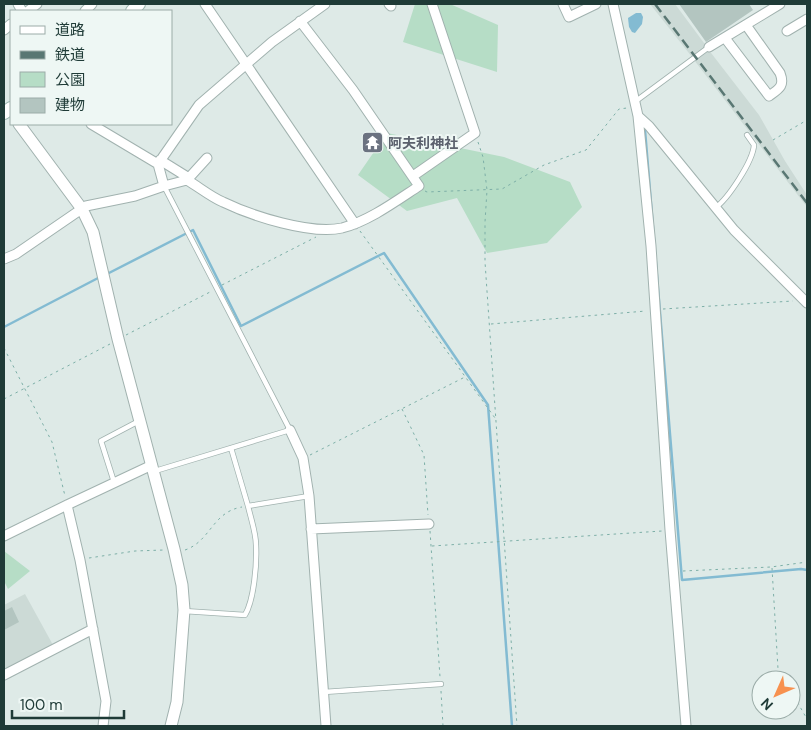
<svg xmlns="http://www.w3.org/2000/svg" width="811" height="730" viewBox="0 0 811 730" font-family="'DM Sans','Noto Sans JP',sans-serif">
<rect width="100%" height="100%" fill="#deeae7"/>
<path fill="#ccdad6" d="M650 4H675L707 47 692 57Z
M708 49 759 115 785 161 807 195V207L694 60Z
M25 594 53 645 4 671V605Z"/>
<path fill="#b6ddc6" d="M415 4H450L498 25 497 72 403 42Z
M387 133 504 157 570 182 582 207 547 243 487 253 457 198 407 211 358 175Z
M4 551 30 571 8 589 4 581Z"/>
<path fill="#83bbd2" d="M636 13H641L643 17 642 24 635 33 632 32 629 27 628 18Z"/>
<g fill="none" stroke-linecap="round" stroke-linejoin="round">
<path stroke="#83bbd2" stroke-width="2.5" d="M645 130 682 580 801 569 807 570
M107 274 193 230 241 326 384 253 488 405 512 726
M4 327 100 277"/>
</g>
<path fill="#b3c5c0" d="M679 4H749L753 10 706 42Z
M12 607 19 622 4 630V611Z"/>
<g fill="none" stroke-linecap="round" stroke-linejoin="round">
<defs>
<path id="service" d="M636 101 709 47
M715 208C728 199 753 161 754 145L747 135
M231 448 248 506
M155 471 290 430 164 186
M114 482 101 441 139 421
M184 611 245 615C254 600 257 564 256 545 256 533 251 519 248 506L309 496
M324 692 441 684"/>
<path id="minor" d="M18 4 22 11
M205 4 355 224
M389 4 391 6
M563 4 569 17 596 4
M613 4 638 116 651 246 670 530 686 726
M28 11 37 4
M85 11 92 4
M4 30 11 24
M787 31 807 19
M725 38 769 96C779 89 785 86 780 73L746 25
M709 47 780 4
M638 116 649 126 734 230 807 303
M91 124 158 164
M160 160 189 178
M413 176 475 133 432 4
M187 180 207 158
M164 186 158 164 199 105 272 42 325 4
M4 259 16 254 86 206 135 196 164 186 187 180C199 187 211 197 223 202 252 216 311 235 342 228 369 221 396 201 419 186L353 90 300 21
M290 430 303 458 309 496 326 726
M67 505 80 560 106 701 103 726
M311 529 429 524
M4 536 67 505 152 465
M4 675 93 629"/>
<path id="tertiary" d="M19 124 82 209 93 232 118 339 174 549 182 585 184 610 177 702 171 726"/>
<path id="secondary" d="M132 11 139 4
M4 113 11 108"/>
</defs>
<use href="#service" stroke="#a1b2af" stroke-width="6"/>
<use href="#minor" stroke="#a1b2af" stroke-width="11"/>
<use href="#tertiary" stroke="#a1b2af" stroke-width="13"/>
<use href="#secondary" stroke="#9db7b1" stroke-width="14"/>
<path stroke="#7dafa7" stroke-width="1" stroke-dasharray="2.5 4" stroke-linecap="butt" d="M773 140 807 120
M478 142 483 157 487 190 485 222V262L517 726
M425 191 427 192 502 189 544 165 586 150 619 109 627 108
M360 231 495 418
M222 285 316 237
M663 309 793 301
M491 324 646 311
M126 335 212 291
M4 348 52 442 65 496
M4 399 110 344
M402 409 424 455 428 515
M310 455 465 377
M430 531 440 677
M432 546 662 531
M185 550C211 541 212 512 242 507
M89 558 135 551 164 550
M772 568 778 669 785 680
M683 571 771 567 807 562
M441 691 443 726
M791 691 807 719"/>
<use href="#service" stroke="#fff" stroke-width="4.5"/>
<use href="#minor" stroke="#fff" stroke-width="9"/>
<use href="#tertiary" stroke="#fff" stroke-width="11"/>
<use href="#secondary" stroke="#fff" stroke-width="12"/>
<path stroke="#597773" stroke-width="2.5" stroke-dasharray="10 5" stroke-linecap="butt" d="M655 4 807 203"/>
</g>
<defs>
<symbol id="temple-square" viewBox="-11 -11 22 22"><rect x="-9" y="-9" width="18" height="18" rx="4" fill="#6b7280" stroke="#eef7f4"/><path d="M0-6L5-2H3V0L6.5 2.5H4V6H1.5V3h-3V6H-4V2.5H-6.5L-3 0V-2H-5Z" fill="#fff"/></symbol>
</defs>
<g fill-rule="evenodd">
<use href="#temple-square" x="360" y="130" width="25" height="25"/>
</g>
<g text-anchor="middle" stroke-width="4" stroke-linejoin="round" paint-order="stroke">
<g font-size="14" font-weight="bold" fill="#5b616d" stroke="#eef7f4" text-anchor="start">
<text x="388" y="148">阿夫利神社</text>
</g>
</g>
<rect width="811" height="730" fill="none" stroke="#1f3b37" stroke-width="10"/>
<rect x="10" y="10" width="162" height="115" fill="#eef7f4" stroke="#9baca8"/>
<rect x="20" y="26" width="25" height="8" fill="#ffffff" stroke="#9baca8"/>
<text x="55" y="35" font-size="15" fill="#1f3b37">道路</text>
<rect x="20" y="51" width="25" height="8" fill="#597773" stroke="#9baca8"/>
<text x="55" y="60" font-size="15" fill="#1f3b37">鉄道</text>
<rect x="20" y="72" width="25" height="15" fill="#b6ddc6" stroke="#9baca8"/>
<text x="55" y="85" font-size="15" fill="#1f3b37">公園</text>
<rect x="20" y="98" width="25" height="15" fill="#b3c5c0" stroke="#9baca8"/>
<text x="55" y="110" font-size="15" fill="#1f3b37">建物</text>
<g transform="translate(776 695) rotate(225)"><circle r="24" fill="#eef7f4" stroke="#9baca8"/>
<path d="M0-4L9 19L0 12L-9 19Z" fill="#f7914f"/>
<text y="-8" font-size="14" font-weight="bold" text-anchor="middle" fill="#1f3b37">N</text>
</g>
<path d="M12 710v8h112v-8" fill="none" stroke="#1f3b37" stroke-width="2.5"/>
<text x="20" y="710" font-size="15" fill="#1f3b37" stroke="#eef7f4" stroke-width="4" paint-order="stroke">100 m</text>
</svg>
